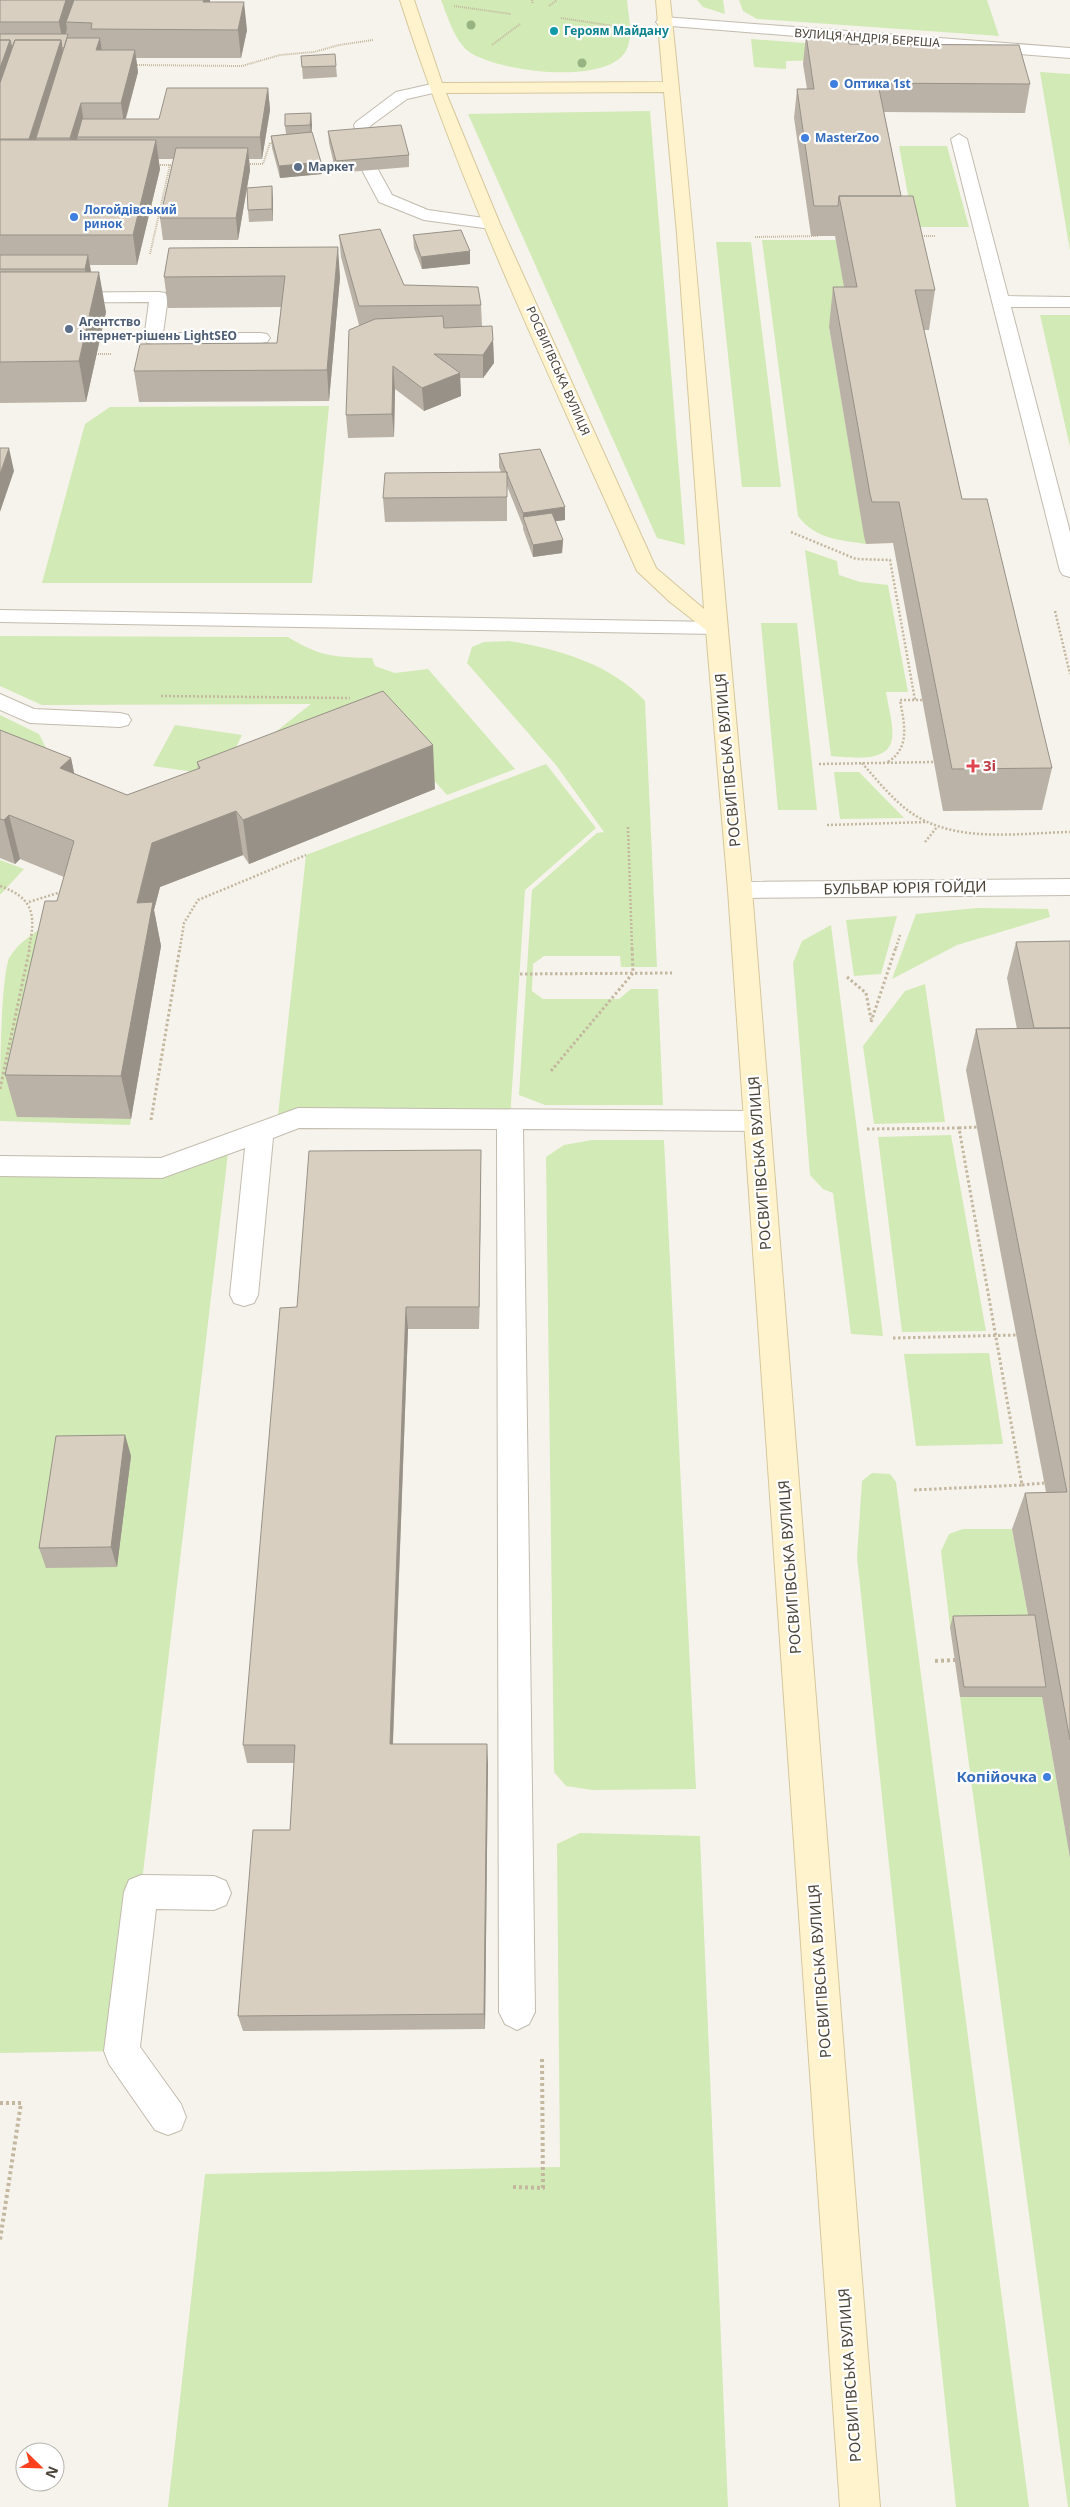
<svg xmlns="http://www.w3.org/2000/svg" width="1070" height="2507" viewBox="0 0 1070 2507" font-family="'Noto Sans',sans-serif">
<rect width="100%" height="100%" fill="#f6f3ec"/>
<path fill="#d2eab5" d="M441 0H627C628 14 633 32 628 46 616 88 495 72 468 51 455 41 447 15 441 0Z
M697 0H723L725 14 703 7Z
M739 0H987L999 36 757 19 743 11Z
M751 39 987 57 786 61V69L754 67Z
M1040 72 1070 74V251Z
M650 111 685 545 657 538 468 114Z
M899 146H947L969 227H914Z
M762 240H836L852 327 829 328 866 544C840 540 815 539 798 516Z
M716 242H751L781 487H742Z
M1040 315H1070V447Z
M329 406 312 583H42L85 424 110 407Z
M805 550 837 561 839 575 860 582 888 585 908 692H886C888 706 894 725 892 739 888 764 849 757 831 756Z
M761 623H797L817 810H778Z
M0 636 288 637C320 657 335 657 372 658L375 666 395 673 428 669 515 769 447 795 389 730 246 755 311 704 42 705 0 686Z
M509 641C558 649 611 664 645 701L657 967H621L620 956H544L533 964 532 991 543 999H619L631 989H658L663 1105H545L519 1095 532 890 597 833 604 832 556 765 467 663 472 647 484 642Z
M0 715 39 734 48 752 0 765Z
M175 725 242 735 222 776 153 766Z
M546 764 596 828 525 890 510 1119 277 1125 306 855Z
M834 772H859L904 818 840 819Z
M0 860 24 869 1 894H0Z
M977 908 1048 909 1050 917 957 945 892 979 916 914Z
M897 916 881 974 854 976 846 920Z
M53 921 18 1117 131 1119 130 1125 0 1121C0 1086 0 984 9 958 19 941 37 931 53 921Z
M831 925 883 1336 851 1334 833 1193 823 1189 810 1175 793 963 802 941Z
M925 984 945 1122 874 1124 863 1046 905 991Z
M951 1135 986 1331 902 1332 878 1137Z
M592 1140H664L696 1789 592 1790 566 1786 554 1772 546 1157 564 1145Z
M229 1145 122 2051 0 2053V1166L162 1168Z
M989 1353 1003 1444 916 1446 904 1354Z
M872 1473 890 1474 896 1482 1029 2507H956L857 1557 862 1481Z
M963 1529H1012L1030 1626 950 1627 941 1551 949 1534Z
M960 1697H1042L1070 1857V2507H1068Z
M580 1833 700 1836 728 2507H168L205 2174 560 2167 557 1844Z"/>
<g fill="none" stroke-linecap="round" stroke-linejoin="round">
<defs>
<path id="lane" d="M436 83 442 85 444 88 442 91 407 99 370 126 373 140 371 143H359L354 125 356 122 396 92Z
M959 134 967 139 1008 296 1070 297V307H1011L1070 532V577L1063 575 1060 571 951 139Z
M370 165 376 166 392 195 428 210 491 219 497 220 500 224 497 228 491 229 424 220 379 202 362 170 364 166Z
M159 292 165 293 168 297 163 333H261L267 334 270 338 267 342 261 343 153 344 147 343 144 339 149 302 0 303V293Z
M0 694 34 709 120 713 128 715 131 720 128 725 120 727 30 723 0 710Z
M298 1108 757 1111 766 1114 770 1121 766 1128 757 1131 523 1129 535 2012 529 2024 517 2030 505 2024 499 2012 497 1129 299 1128 273 1138 258 1295 254 1303 244 1306 234 1303 230 1295 245 1148 162 1178 0 1176V1156L161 1158Z
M141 1875 214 1876 226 1881 231 1893 226 1905 214 1910 156 1909 140 2047 181 2104 186 2117 181 2130 168 2135 155 2130 109 2064 104 2051 124 1892 129 1880Z"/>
<path id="street" d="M664 17 1070 48V58L659 25 656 22 659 19Z
M0 610 716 622 723 623 727 628 723 633 716 634 0 622Z
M1070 879V895L740 898 732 896 728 890 732 884 740 882Z"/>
<path id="secondary" d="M400 0H414L442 83 663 82 656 0H670C701 296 723 593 752 890L880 2507H840L728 890 706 630 670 602 637 571C553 383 463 196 400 0ZM664 92 677 234 704 609 656 568 500 224 446 93Z"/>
</defs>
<use href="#lane" stroke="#c2bbae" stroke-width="2"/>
<use href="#street" stroke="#c2bbae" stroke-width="2"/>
<use href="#secondary" stroke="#d6c79b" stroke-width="2"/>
<path stroke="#c4b79f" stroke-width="2" stroke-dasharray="1 1" stroke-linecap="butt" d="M532 0 533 4
M454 6 511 14
M549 6 557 0
M561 18 620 27
M492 45 520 24
M135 65 242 66 280 55 314 52 339 45 373 40
M246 164H263L270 143H274
M156 165H172
M920 236H936
M755 237 818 236
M150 254 170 165
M96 354H112"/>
<path stroke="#c4b79f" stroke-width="2.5" stroke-dasharray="2 2" stroke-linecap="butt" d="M791 532 856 559 890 560 915 700
M1055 611 1070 674
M161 696 350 698
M888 762C911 747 904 723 900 700H922
M862 763C877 780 892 799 910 812 955 844 1018 833 1070 832
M819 764 934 762
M827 825 927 822
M628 827 632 948
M925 842 937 827
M0 886C34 898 36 915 29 948
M29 902 64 891
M180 948 184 923 198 900 306 855
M896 948 900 935"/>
<path stroke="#c4b79f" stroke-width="3" stroke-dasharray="2.5 2.5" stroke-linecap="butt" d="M520 974 672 973
M847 977 866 993 871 1019
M871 1022 896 947
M551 1071 633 973 632 947
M0 1089 30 947
M151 1120 180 947
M959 1128 978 1127
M867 1129 959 1128 1022 1485 913 1490
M893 1338 1016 1335
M1022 1485 1044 1483"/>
<path stroke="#c4b79f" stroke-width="4" stroke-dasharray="3 3" stroke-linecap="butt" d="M935 1661 955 1660
M0 2103H21L0 2240
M513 2187 543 2188 542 2059"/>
<use href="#lane" fill="#fff" fill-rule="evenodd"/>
<use href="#street" fill="#fff" fill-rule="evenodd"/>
<use href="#secondary" fill="#fff3cd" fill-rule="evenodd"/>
</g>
<g fill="#97b381">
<circle cx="471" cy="25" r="4.5"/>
<circle cx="582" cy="63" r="4.5"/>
</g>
<path fill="#bab2a6" d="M0 0H210V2L247 30 241 58H136L138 72 126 119H159L268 88 270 110 262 159H249L250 170 238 240H163L160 218 174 159H158L160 169 137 265H90L91 272 106 312 86 402 0 403Z
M806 35 1030 84 1025 113 884 112 901 196 935 290 929 330H924L962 499 1052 768 1042 810 943 811 893 543 866 544 864 536 829 327 833 287H844L835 236H811L794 118 797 89H807L803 64Z
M301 56 336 66 337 77 303 79Z
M311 113 312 132 322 174 280 178 272 148 271 136 286 134 285 126Z
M328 131 409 155V167L336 173 329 143Z
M273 199V221L249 222 248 210Z
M339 235 404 285 481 305 482 326 493 340 494 363 483 378H460L461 396 424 411 395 389 394 437 348 438 346 415 359 325 341 257Z
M413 235 470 264 422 269 414 248Z
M169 248 340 277 329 401 139 402 134 371 277 343 281 307 168 308 164 277Z
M499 454 565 520 555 521 563 540 562 553 533 557 523 529V526L507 486V521L385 522 383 498 501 472 499 467Z
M0 730 71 758 74 773 127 795 198 769 197 762 435 789 249 864 243 855 160 887 154 910 161 946 131 1119 17 1117 5 1075 57 901 64 877 20 859 15 864 0 858Z
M1070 941V1858L1042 1697H960L950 1627 953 1616 1028 1615 1012 1529 1025 1493 1046 1492 966 1070 976 1029H1017L1007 978 1016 942Z
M481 1173 479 1329H408L393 1744 488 1763 485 2029 243 2031 238 2016 290 1830 294 1763H247L243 1745 297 1307Z
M125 1435 131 1456 117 1567 46 1568 39 1548Z"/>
<path fill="#979187" d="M66 0H77L66 22 67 29 63 43 59 22Z
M204 0H210L211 11 207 30 203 2Z
M244 2 247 30 241 58 238 30Z
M100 38 103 59 96 50Z
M10 40 14 62 0 102V68Z
M61 40 64 62 36 138 37 148 33 161 29 139Z
M135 50 138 72 124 124 121 103Z
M268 88 270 110 262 159 260 137Z
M81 103 84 124 77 137 78 146 74 160 70 138Z
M311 113 312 125 311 137 310 125Z
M156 140 160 169 137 265 133 235Z
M248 148 250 170 238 240 236 218Z
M321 162 322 174 280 178 279 166Z
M272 186 273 199V221L272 209Z
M338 247 340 277 329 401 327 370Z
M470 251V264L422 269 421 257Z
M88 255 92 278 89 292 85 269Z
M99 272 106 312 86 402 79 361Z
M493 340 494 363 483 378V355Z
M393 366 395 389 394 437 392 414Z
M460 373 461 396 424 411 422 388Z
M9 448 14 471 0 512V474Z
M565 507V520L526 525 523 517V526V513Z
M563 540 562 553 533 557V545Z
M433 745 435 789 249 864 243 820Z
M71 758 80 802 60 768Z
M236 811 243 855 160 887 154 910 161 946 131 1119 121 1076 137 903 152 843Z
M9 815 20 859 15 864 4 820Z
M481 1150V1173L479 1329V1307Z
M406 1307 408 1329 392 1763 390 1744Z
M125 1435 131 1456 117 1567 111 1547Z
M487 1744 488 1763 485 2029 484 2014Z"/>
<path fill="#d8cfc1" stroke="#979187" d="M0 0H66L59 22H0Z
M74 0H204L203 2H244L238 30 91 29 92 23 66 22Z
M0 34H68L64 48H62L61 40H15L12 48 10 40H0Z
M806 35H847L849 44 1019 45 1030 84 857 83V89H879L901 196H839L838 206H814L797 89H814Z
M67 38H100L96 50H135L121 103H81L70 138H36Z
M0 40H10L0 68Z
M15 40H61L29 139H0V83Z
M335 54 336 66 302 67 301 56Z
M167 88H268L260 137H77L82 119H159Z
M311 113 310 125 285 126V114Z
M401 125 409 155 336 161 328 131Z
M312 132 321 162 279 166 271 136Z
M0 140H156L133 235H0Z
M176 148H248L236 218H160Z
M272 186V209L248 210 247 188Z
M839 196H913L935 290H915L962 499H987L1052 768 952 769 899 502H872L870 494 833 287H857Z
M380 229 404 285 478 287 481 305 359 306 339 235Z
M461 230 470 251 421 257 413 235Z
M338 247 327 370 134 371 140 344 277 343 285 276 164 277 169 248Z
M0 255H88L85 269H0Z
M0 272H99L79 361 0 362Z
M443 316 444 328 492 326 493 340 483 355 434 354 460 373 422 388 393 366 392 414 346 415 349 330 375 319Z
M0 448H9L0 474Z
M540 449 565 507 523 513 507 474V472H506L499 454Z
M507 472V497L383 498 385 473Z
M552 513 563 540 533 545 523 517Z
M383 691 433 745 243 820 236 811 152 843 137 903 153 902 121 1076 5 1075 45 901H57L74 841 9 815 4 820 0 819V730L71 758 60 768 127 795 200 768 197 762Z
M1070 941V1028H1034L1016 942Z
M1070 1028V1740L1025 1493 1067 1492 976 1029Z
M481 1150 479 1307H406L390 1744H487L484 2014 238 2016 253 1830H290L295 1745H243L280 1308 297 1307 309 1151Z
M125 1435 111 1547 39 1548 56 1436Z
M1035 1615 1046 1687H964L953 1616Z"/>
<circle fill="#0f9aa8" stroke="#fff" stroke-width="2" cx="554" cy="31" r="5"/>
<g fill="#3f7fe0" stroke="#fff" stroke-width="2">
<circle cx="834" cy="84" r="5"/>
<circle cx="805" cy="138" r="5"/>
<circle cx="74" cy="217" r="5"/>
<circle cx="1047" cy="1777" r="5"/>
</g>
<g fill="#5c6f8a" stroke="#fff" stroke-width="2">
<circle cx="298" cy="167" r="5"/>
<circle cx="69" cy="329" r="5"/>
</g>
<path fill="#e0444e" stroke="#fff" stroke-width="2" d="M970.5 758.5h5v5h5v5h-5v5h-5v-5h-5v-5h5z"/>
<g text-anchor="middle" stroke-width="4.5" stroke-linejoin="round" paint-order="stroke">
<g font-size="12" font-weight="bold" fill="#0d838f" stroke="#fff" text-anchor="start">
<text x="564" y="35">Героям Майдану</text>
</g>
<g font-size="12" fill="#4b4439" stroke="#fff">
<text transform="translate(867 38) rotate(4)" y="4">ВУЛИЦЯ АНДРІЯ БЕРЕША</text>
<text transform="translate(558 371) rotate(66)" y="4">РОСВИГІВСЬКА ВУЛИЦЯ</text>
</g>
<g font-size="12" font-weight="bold" fill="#366cbe" stroke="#fff" text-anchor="start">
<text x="844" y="88">Оптика 1st</text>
<text x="815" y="142">MasterZoo</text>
<text x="84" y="214">Логойдівський<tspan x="84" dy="14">ринок</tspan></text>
</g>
<g font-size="12" font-weight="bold" fill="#4e5e75" stroke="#fff" text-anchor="start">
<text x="308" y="171">Маркет</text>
<text x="79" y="326">Агентство<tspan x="79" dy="14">інтернет-рішень LightSEO</tspan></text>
</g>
<g font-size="15" fill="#4b4439" stroke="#fff">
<text transform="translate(728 760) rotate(-95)" y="5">РОСВИГІВСЬКА ВУЛИЦЯ</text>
<text transform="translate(905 888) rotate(-1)" y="5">БУЛЬВАР ЮРІЯ ГОЙДИ</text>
<text transform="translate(760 1163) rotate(-94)" y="5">РОСВИГІВСЬКА ВУЛИЦЯ</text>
<text transform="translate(790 1567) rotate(-94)" y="5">РОСВИГІВСЬКА ВУЛИЦЯ</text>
<text transform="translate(820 1971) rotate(-94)" y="5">РОСВИГІВСЬКА ВУЛИЦЯ</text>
<text transform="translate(850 2375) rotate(-94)" y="5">РОСВИГІВСЬКА ВУЛИЦЯ</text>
</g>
<g font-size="15" font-weight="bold" fill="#be3a42" stroke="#fff" text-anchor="start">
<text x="983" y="771">3і</text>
</g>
<g font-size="15" font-weight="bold" fill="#366cbe" stroke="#fff" text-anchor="end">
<text x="1037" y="1782">Копійочка</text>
</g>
</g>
<g transform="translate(40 2467) rotate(113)"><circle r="24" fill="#ffffff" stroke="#b7b4b0"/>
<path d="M0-4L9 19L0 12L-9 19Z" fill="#fc3f1d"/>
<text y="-8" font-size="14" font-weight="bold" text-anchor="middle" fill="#4b4439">N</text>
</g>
</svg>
